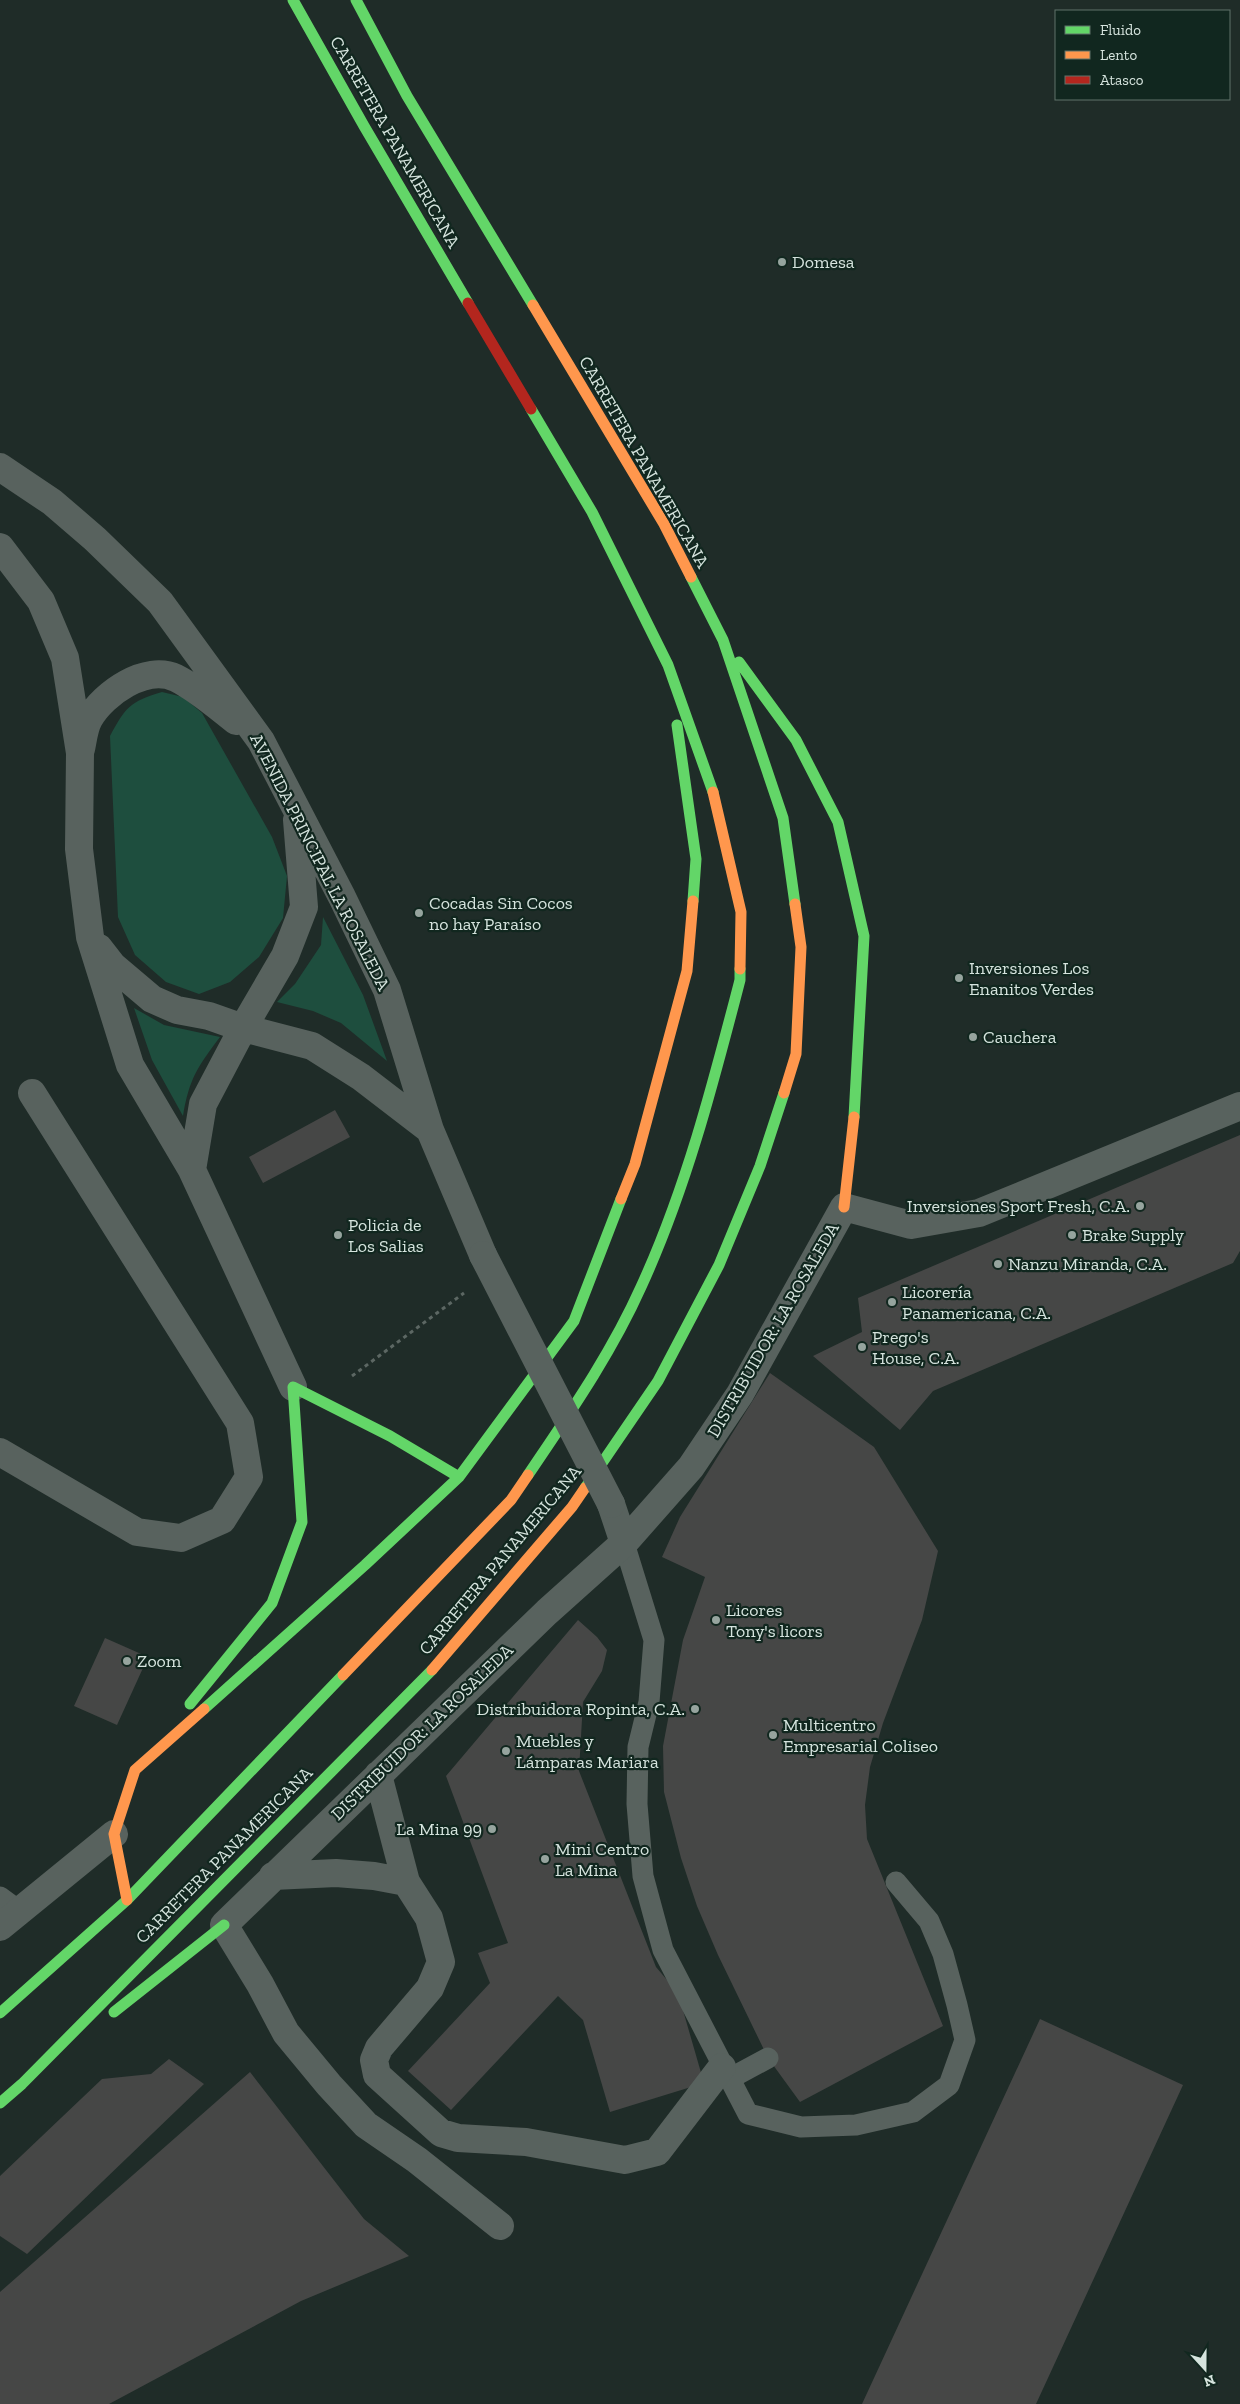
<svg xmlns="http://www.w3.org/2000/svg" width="1240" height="2404" viewBox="0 0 1240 2404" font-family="'Zilla Slab',serif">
<rect width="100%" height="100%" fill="#1f2c28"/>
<path fill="#1e4e3e" d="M162 692 183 697 202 713 272 837 287 876 283 918 259 957 230 982 199 994 166 982 135 955 118 917 110 736C126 707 129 702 162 692Z
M323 917 363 995 387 1061 341 1023 313 1011 277 1002 295 984 321 945Z
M134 1008 164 1025 220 1037C198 1066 189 1079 183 1116L152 1060Z"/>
<path fill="#464746" d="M335 1110 350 1137 263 1183 249 1157Z
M1240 1135V1251L1233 1263 933 1391 900 1430 813 1356 862 1332 858 1298Z
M770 1373 874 1447 938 1551 922 1620 883 1723 870 1767 865 1805 867 1839 943 2026 800 2102 768 2058 718 1955 697 1906 681 1858 664 1792 663 1746 683 1640 705 1577 662 1557 680 1517Z
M578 1620 597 1637 607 1650 602 1671 583 1702 579 1771 656 1967 678 1993 704 2083 610 2112 583 2020 558 1996 451 2110 408 2071 490 1983 478 1953 508 1943 446 1776Z
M105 1638 148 1657 117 1725 74 1706Z
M1040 2019 1183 2085 1036 2404H862Z
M169 2059 204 2084 27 2254 0 2236V2176L102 2079 151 2074Z
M250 2072 364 2219 409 2256 301 2301 109 2404H0V2292Z"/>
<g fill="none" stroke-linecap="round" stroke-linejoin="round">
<path stroke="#5c6763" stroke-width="3" stroke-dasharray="4 4" stroke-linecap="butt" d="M352 1376 464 1293"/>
<path stroke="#58625e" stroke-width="21" d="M624 1543 654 1640 649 1702 638 1747 637 1804 643 1876 663 1950 748 2114 801 2127 856 2125 913 2112 949 2085 965 2040 957 2005 943 1954 929 1921 896 1882
M0 1897 19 1911
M729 2079 768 2058"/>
<path stroke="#58625e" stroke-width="28" d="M0 467 52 502 95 539 160 602 261 741 342 897 387 990 430 1130 483 1255
M0 547 41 601 65 658 80 753 79 849 90 937 130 1065 192 1170 293 1387
M81 749C83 740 84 728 89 719 104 693 146 664 176 678 198 689 218 707 236 721
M99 948 113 966 152 999 177 1010 209 1016 243 1028 312 1046 361 1077 430 1130
M192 1170 203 1104 243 1028 285 956 304 907 297 820
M0 1452 137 1532 181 1538 222 1520 249 1477 240 1423 32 1093
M611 1504 624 1543
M378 1775 406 1882
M273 1876 336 1873 374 1876 406 1882 429 1918 441 1962 430 1988 379 2048 374 2060 377 2075 441 2133 458 2138 526 2142 625 2160 657 2152 722 2067
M0 1927 114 1834
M500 2226 417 2160 366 2125 329 2085 286 2033 260 1984 224 1925 547 1612 624 1543 691 1467 740 1394 844 1207 911 1225 979 1213 1240 1106"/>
<path stroke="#63d668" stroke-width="11" d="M293 0 364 126 468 303
M356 0 407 96 533 305
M531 409 592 512 668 665 713 792
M691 577 723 640 783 818 795 904
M739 662 796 740 838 822 864 936 854 1117
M677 725 696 859 693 901
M528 1475C569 1414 611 1354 641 1287 686 1189 713 1084 740 980V969
M585 1488 658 1381 719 1265 760 1166 784 1093
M190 1704 272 1603 302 1522 293 1387 390 1436 459 1477
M204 1709 365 1565 459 1477 574 1321 621 1199
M114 2012 224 1925
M0 2013 127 1900 343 1675
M0 2103 22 2084 432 1670"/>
<path stroke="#ff974d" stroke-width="11" d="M533 305 664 524 691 577
M713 792 741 912 740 969
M784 1093 796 1054 801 947 795 904
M621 1199 635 1164 687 971 693 901
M844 1207 854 1117
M432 1670 572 1507 585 1488
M343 1675 511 1500 528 1475
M127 1900 114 1834 135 1770 204 1709"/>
<path stroke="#b3261e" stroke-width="11" d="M468 303 531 409"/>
<path stroke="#58625e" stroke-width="28" d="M483 1255 611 1504"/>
</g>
<g fill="#96a49e" stroke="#11271f" stroke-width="2">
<circle cx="782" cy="262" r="5"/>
<circle cx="419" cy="913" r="5"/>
<circle cx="959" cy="978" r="5"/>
<circle cx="973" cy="1037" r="5"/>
<circle cx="1140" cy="1206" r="5"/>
<circle cx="338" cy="1235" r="5"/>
<circle cx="1072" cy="1235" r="5"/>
<circle cx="998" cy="1264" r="5"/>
<circle cx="892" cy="1302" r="5"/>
<circle cx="862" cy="1347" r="5"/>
<circle cx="716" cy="1620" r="5"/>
<circle cx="127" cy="1661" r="5"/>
<circle cx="695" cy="1709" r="5"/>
<circle cx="773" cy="1735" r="5"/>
<circle cx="506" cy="1751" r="5"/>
<circle cx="492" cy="1829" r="5"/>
<circle cx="545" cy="1859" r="5"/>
</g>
<g text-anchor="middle" stroke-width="4.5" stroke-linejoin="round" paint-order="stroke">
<g font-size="18" fill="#d6e4de" stroke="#11271f">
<text transform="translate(395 142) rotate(60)" y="6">CARRETERA PANAMERICANA</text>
<text transform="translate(644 462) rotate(60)" y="6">CARRETERA PANAMERICANA</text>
<text transform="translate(320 862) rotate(63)" y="6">AVENIDA PRINCIPAL LA ROSALEDA</text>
<text transform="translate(773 1330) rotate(-60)" y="6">DISTRIBUIDOR: LA ROSALEDA</text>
<text transform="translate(500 1560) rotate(-50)" y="6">CARRETERA PANAMERICANA</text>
<text transform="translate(422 1732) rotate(-44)" y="6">DISTRIBUIDOR: LA ROSALEDA</text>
<text transform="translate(224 1855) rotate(-45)" y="6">CARRETERA PANAMERICANA</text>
</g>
<g font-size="18" fill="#d6e4de" stroke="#11271f" text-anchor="start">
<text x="792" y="268">Domesa</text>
<text x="429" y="909">Cocadas Sin Cocos<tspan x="429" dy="21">no hay Paraíso</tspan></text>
<text x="969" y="974">Inversiones Los<tspan x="969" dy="21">Enanitos Verdes</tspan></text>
<text x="983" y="1043">Cauchera</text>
<text x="1130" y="1212" text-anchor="end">Inversiones Sport Fresh, C.A.</text>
<text x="348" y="1231">Policia de<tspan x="348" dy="21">Los Salias</tspan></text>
<text x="1082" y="1241">Brake Supply</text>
<text x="1008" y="1270">Nanzu Miranda, C.A.</text>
<text x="902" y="1298">Licorería<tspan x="902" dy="21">Panamericana, C.A.</tspan></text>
<text x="872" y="1343">Prego's<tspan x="872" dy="21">House, C.A.</tspan></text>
<text x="726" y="1616">Licores<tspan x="726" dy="21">Tony's licors</tspan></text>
<text x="137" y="1667">Zoom</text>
<text x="685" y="1715" text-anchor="end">Distribuidora Ropinta, C.A.</text>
<text x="783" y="1731">Multicentro<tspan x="783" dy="21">Empresarial Coliseo</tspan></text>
<text x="516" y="1747">Muebles y<tspan x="516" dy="21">Lámparas Mariara</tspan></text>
<text x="482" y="1835" text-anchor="end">La Mina 99</text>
<text x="555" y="1855">Mini Centro<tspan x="555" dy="21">La Mina</tspan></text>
</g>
</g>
<rect x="1055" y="10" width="175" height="90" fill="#11271f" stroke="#60736b"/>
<rect x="1065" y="26" width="25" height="8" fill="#63d668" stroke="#60736b"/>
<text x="1100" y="35" font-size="15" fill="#d6e4de">Fluido</text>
<rect x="1065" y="51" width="25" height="8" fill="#ff974d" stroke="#60736b"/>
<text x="1100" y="60" font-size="15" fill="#d6e4de">Lento</text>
<rect x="1065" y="76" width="25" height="8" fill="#b3261e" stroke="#60736b"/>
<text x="1100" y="85" font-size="15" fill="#d6e4de">Atasco</text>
<g transform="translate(1205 2369) rotate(159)" stroke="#11271f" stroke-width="4" paint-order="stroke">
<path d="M0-4L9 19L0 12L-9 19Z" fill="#d6e4de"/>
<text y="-8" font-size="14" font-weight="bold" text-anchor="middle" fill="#d6e4de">N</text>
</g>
</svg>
